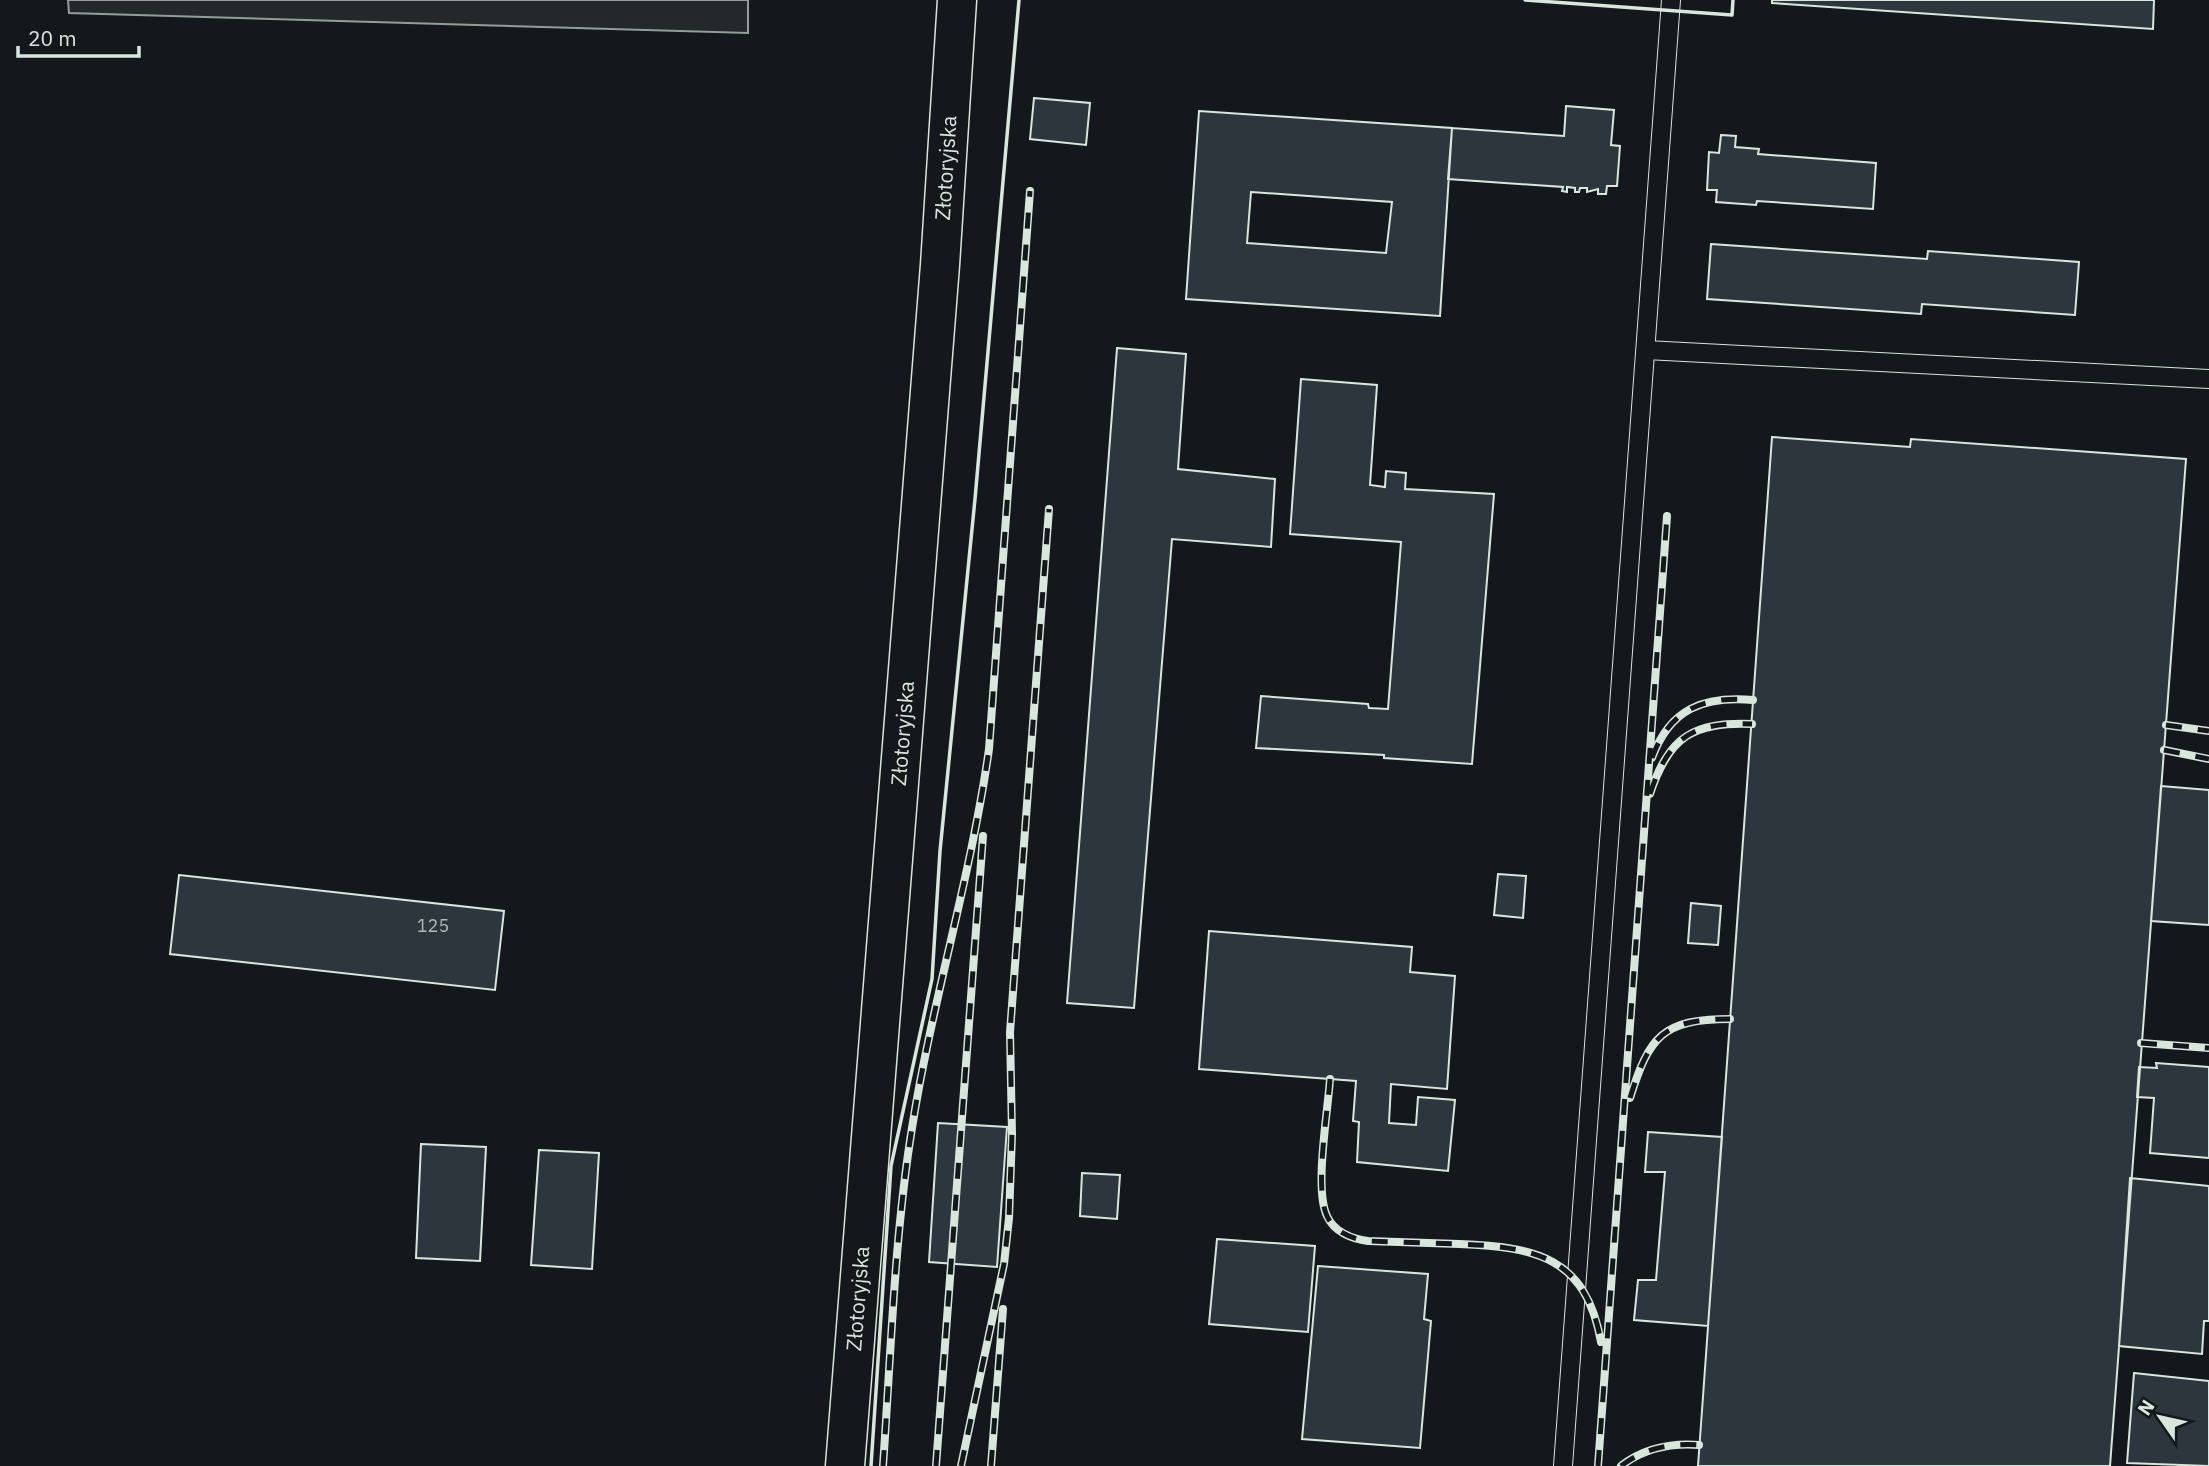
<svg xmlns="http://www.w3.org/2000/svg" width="2209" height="1466" viewBox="0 0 2209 1466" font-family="'IBM Plex Sans',sans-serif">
<rect width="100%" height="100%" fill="#14181c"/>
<path fill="#24282b" stroke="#939e99" stroke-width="2" d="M68 0H748V33L69 13Z"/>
<path fill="#2c363c" stroke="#d8e6dc" stroke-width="2" fill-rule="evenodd" d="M1772 0H2154L2153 29 1772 3Z
M1034 98 1090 103 1086 145 1030 139Z
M1566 106 1614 110 1611 145 1620 146 1617 186H1607L1606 194H1598V189L1587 192V188H1580L1579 192H1575V188L1567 187V192L1562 191 1563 187 1448 179 1452 128 1564 136Z
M1199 111 1452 128 1440 316 1186 299ZM1251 192 1392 202 1386 253 1247 243Z
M1721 135 1736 136 1735 147 1759 149 1758 154 1876 163 1873 209 1757 201 1756 205 1716 202 1717 190H1707L1709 152 1719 153Z
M1711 244 1927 259 1928 251 2079 262 2075 315 1922 304 1921 314 1707 299Z
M1117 348 1186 354 1178 469 1275 479 1271 547 1172 539 1134 1008 1067 1003Z
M1301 379 1377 385 1370 485 1385 487 1386 471 1406 473 1405 489 1494 494 1472 764 1384 758V755L1256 748 1261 696 1368 704 1369 708 1388 709 1401 542 1290 534Z
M1772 437 1910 447 1911 439 2186 459 2110 1466H1698Z
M2161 786 2209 790V925L2151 921Z
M1498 874 1526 876 1523 918 1494 915Z
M179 875 504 911 495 990 170 954Z
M1691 903 1721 906 1718 945 1688 943Z
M1209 931 1412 947 1410 972 1455 976 1447 1089 1391 1084 1389 1123 1416 1125 1418 1097 1455 1100 1448 1171 1357 1162 1359 1122 1353 1121 1356 1081 1199 1069Z
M2156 1063 2209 1067V1158L2150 1153 2154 1098 2137 1097 2139 1067 2157 1068Z
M938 1123 1007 1127 997 1267 929 1262Z
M1648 1132 1722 1137 1708 1326 1634 1320 1638 1280H1656L1665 1172H1645Z
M421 1144 486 1147 480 1261 416 1258Z
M539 1150 599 1153 592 1269 531 1265Z
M1082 1173 1120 1175 1117 1219 1080 1216Z
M2130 1178 2209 1186V1321H2204L2202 1354 2119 1346Z
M1217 1239 1315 1246 1308 1332 1209 1324Z
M1318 1266 1428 1274 1424 1319 1431 1321 1420 1448 1302 1439Z
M2134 1373 2209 1381V1466L2127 1463Z"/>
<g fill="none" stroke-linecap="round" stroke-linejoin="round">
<defs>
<path id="service" d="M1646 350 2209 379
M1563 1466 1671 0"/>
<g id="secondary">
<path id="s1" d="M845 1466 940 265 957 0"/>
</g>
</defs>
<use href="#service" stroke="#d8e6dc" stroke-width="20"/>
<use href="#secondary" stroke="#d8e6dc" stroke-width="41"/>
<use href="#service" stroke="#14181c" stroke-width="18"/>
<use href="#secondary" stroke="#14181c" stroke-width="38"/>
<defs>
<path id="rail" d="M2166 725 2209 731
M2164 750 2209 759
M1652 758C1670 708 1704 696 1753 700
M1650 794C1669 736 1693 722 1752 724
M2141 1043 2209 1048
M1330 1079C1328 1111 1314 1189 1327 1216 1334 1232 1352 1239 1368 1241 1398 1242 1429 1243 1459 1244 1536 1247 1586 1257 1601 1342
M1630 1098C1649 1037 1662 1019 1730 1019
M883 1466C891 1354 894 1239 912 1128 932 1001 971 877 989 749L1030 191
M936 1466 983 836
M961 1466 1004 1264 1009 1218 1012 1134 1010 1032 1049 509
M991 1466 1003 1309
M1598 1466 1667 516
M1621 1466C1644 1448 1671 1443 1699 1445"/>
</defs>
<use href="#rail" stroke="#d8e6dc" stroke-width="8"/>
<use href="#rail" stroke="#14181c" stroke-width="5" stroke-dasharray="16" stroke-linecap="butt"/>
<path stroke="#d8e6dc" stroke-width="3.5" d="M1525 0 1732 15 1733 0
M871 1466 891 1166 932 979 940 851 975 499 1019 0"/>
</g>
<g text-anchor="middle" stroke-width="5" stroke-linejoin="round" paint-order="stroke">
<g font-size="18" fill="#adbab4">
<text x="433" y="932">125</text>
</g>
<g font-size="21" fill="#d8e6dc" stroke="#14181c">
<text dy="7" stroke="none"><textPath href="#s1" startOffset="1302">Złotoryjska</textPath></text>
<text dy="7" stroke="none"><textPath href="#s1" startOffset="735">Złotoryjska</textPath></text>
<text dy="7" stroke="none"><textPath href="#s1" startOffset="168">Złotoryjska</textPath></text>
</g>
</g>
<g transform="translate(2160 1417) rotate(304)" stroke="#14181c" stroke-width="5" paint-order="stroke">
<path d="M0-5L12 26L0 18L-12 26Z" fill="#d8e6dc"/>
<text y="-10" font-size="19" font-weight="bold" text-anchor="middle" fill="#d8e6dc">N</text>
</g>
<path d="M18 46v10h121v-10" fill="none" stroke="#d8e6dc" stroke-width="3.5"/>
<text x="28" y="46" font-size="21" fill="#d8e6dc" stroke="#14181c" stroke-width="5" paint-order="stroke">20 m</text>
</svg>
